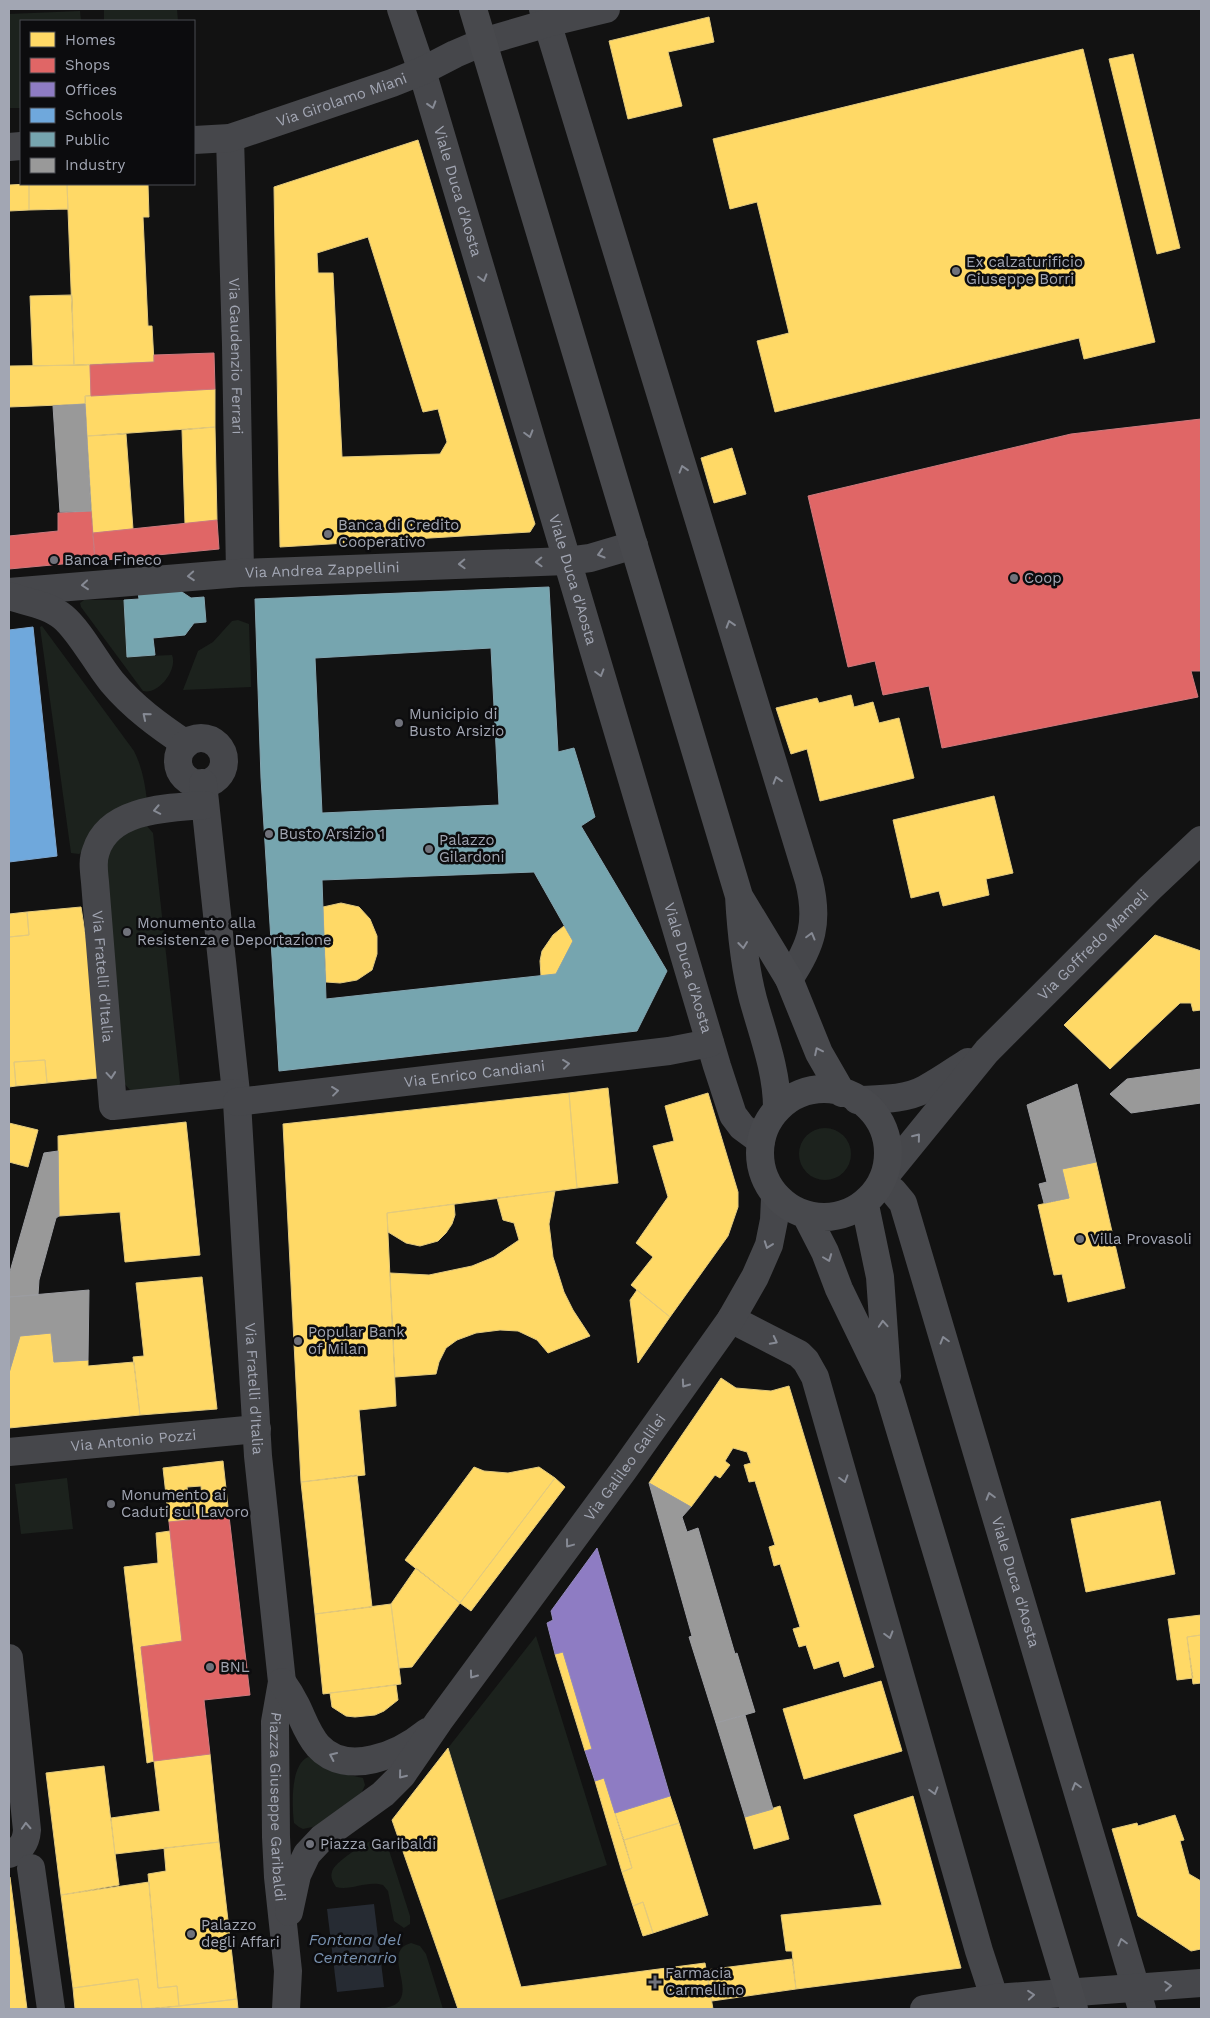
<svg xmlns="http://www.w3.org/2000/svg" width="1210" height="2018" viewBox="0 0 1210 2018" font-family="'Work Sans',sans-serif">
<rect width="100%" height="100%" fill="#121212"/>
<path fill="#1c221d" d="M104 9H177L178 21H104Z
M80 11 81 21H21V108H9V14Z
M84 600H124L127 657 172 655C178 669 159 695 143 691L81 607 80 603Z
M238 620 249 624 251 687 183 690 198 651 213 642 232 621Z
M42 626 134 751C142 767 145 783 147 801L79 854 71 853 40 627Z
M147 826 153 833 180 1083 179 1087 136 1091 130 1090 122 1081 102 876 109 844 125 832Z
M799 1154a26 26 0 1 1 52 0a26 26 0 1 1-52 0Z
M67 1478 73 1529 21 1534 15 1484Z
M536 1636 607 1865 494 1902 448 1748Z
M308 1757 312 1758 335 1772 363 1778 365 1785 361 1794 317 1826 303 1829 299 1827 294 1823C292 1806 290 1765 308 1757Z
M376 1839 383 1840 387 1844 410 1916V1924L404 1928 394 1921 388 1891 383 1885C367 1880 351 1891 336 1887 333 1882 330 1877 332 1872 333 1863 367 1841 376 1839Z
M411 1943 420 1946 426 1954 443 2009H358C369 2006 386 2011 396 2004 416 1989 381 1951 411 1943Z"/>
<path fill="#262b33" d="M374 1904 384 1987 337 1992 327 1909Z"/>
<path fill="#ffd966" stroke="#e3ca7d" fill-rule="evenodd" d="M709 17 714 42 668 52 682 106 628 119 609 41Z
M1083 49 1155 342 1084 359 1079 338 775 412 757 341 789 333 757 202 730 209 713 139Z
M1133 54 1180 248 1157 254 1109 59Z
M418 140 535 524 530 532 280 547 274 187ZM368 237 423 412 438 409 447 442 440 454 342 457 333 273H318L317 253Z
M29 184V210L9 211V185Z
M29 184H67L68 209 29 210Z
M67 184H148L149 217H143L148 326H152L154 362 74 365Z
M72 295 74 365 33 366 30 296Z
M90 365 91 396H85V404L9 407V366Z
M215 389V427L87 436 85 396Z
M215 427 217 520 185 524 182 430Z
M126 434 133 529 93 533 87 436Z
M732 448 746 494 714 503 701 458Z
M851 695 854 707 873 702 879 723 899 718 914 778 820 801 807 749 791 754 776 708 817 698 819 703Z
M994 796 1013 873 986 879 989 895 943 906 939 891 911 898 893 820Z
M341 903 359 907 370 919 377 936V954L372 970 357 980 340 983 326 982 323 907Z
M81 907 95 996 98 1078 47 1083 45 1060 14 1062 16 1086 9 1087V937L29 935 27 912Z
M27 912 29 935 9 937V914Z
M564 926 573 941 556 974 541 976 540 961 542 951 553 935Z
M1155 935 1201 951V1010L1193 1011 1191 1003H1180L1110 1069 1064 1025Z
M45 1060 47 1083 16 1086 14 1062Z
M608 1088 618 1183 577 1188 569 1093Z
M569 1093 577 1188 387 1213 396 1406 359 1410 365 1475 301 1482 283 1124Z
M708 1093 738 1192V1207L728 1236 670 1317 631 1285 653 1257 636 1243 668 1197 653 1146 674 1141 665 1106Z
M186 1122 200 1255 125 1262 120 1212 59 1216 58 1136Z
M9 1123 38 1130 28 1167 9 1162Z
M1096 1162 1125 1288 1068 1302 1062 1274 1054 1275 1038 1205 1069 1198 1062 1169Z
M555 1191 549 1224 553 1257 564 1292 573 1310 590 1336 548 1353 537 1340 518 1331 500 1330 476 1333 457 1340 446 1348 439 1362 436 1374 395 1377 390 1273 429 1275 472 1266 494 1257 519 1240 514 1223 503 1220 497 1198Z
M454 1204 455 1215 452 1224 446 1233 438 1241 420 1246 406 1243 388 1232 387 1213Z
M202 1277 217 1409 140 1415 133 1357 144 1356 136 1283Z
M637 1290 670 1317 638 1363 630 1300Z
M51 1333 54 1362 88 1360V1366L134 1362 140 1415 9 1428V1373L20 1336Z
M721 1378 736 1388 771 1391 789 1386 874 1667 844 1677 839 1661 814 1669 806 1645 799 1647 793 1629 800 1627 780 1564 774 1566 769 1547 775 1545 755 1481 749 1482 744 1465 751 1463 747 1452 733 1448 725 1461 730 1465 720 1478 715 1475 691 1507 649 1483Z
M223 1461 229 1516 169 1522 163 1468ZM201 1486 202 1499 189 1501 187 1487Z
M474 1467 484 1471 508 1473 539 1467 555 1478 460 1603 405 1560Z
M357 1475 372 1607 315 1614 301 1482Z
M555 1478 565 1487 471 1611 460 1603Z
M1160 1501 1175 1574 1086 1592 1071 1519Z
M170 1531 182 1641 141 1647 154 1761 147 1763 124 1567 158 1563 156 1533Z
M416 1568 460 1603 412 1667 399 1668 391 1604Z
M391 1604 401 1684 323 1694 315 1614Z
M1201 1615V1635L1187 1637 1193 1678 1177 1680 1168 1619Z
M1201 1635V1683L1193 1684 1187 1637Z
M563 1652 592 1749 585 1751 555 1654Z
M881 1681 902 1751 804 1779 783 1709Z
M396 1685 398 1700 384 1711 375 1715 355 1717 346 1716 332 1707 330 1693Z
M448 1748 521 1987 705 1963 713 2009H458L392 1820Z
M210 1754 219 1842 115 1854 111 1818 160 1811 154 1761Z
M104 1766 119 1885 61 1895 46 1773Z
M604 1778 632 1868 622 1872 595 1781Z
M670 1796 679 1823 624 1840 615 1813Z
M913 1796 961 1968 796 1989 792 1951H786L781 1915 882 1905 854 1815Z
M780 1806 789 1839 754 1849 745 1817Z
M1175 1815 1184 1840 1180 1841 1189 1874 1201 1881V1949L1191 1951 1138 1916 1112 1829 1137 1823 1138 1826Z
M679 1823 708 1915 653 1933 643 1902 633 1906 622 1872 632 1868 624 1840Z
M219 1842 237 1999 179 2006 177 1986 158 1988 148 1874 166 1871 164 1848Z
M9 1877H10L27 2009H9Z
M149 1882 158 1988 177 1986 179 2006 142 2009 138 1979 73 1988 61 1895Z
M643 1902 653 1933 643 1936 633 1906Z
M792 1959 796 1989 712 2001 706 1970Z
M138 1979 142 2009H75L73 1988Z
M237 1999 238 2009H153L179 2006Z"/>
<path fill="#e06666" stroke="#cd797d" d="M214 353 215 389 91 396 90 365 154 362V355Z
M1201 419V671H1191L1198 697 942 748 929 686 883 695 875 661 848 667 808 496 1071 434Z
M91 511 95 561 9 569V536L58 531V513Z
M217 520 219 549 95 561 93 533Z
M229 1516 250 1695 204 1700 210 1754 154 1761 141 1647 182 1641 169 1522Z"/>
<path fill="#8e7cc3" stroke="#9489be" d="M597 1548 670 1796 615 1813 604 1778 595 1781 585 1751 592 1749 563 1652 555 1654 547 1623 553 1620 551 1611Z"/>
<path fill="#6fa8dc" stroke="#7ea7d0" d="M33 627 57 856 9 862V630Z"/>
<path fill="#76a5af" stroke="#83a5b0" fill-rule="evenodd" d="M549 587 558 752 574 748 595 817 581 826 667 971 637 1031 279 1071 261 778 255 599ZM491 648 499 805 322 813 315 658ZM534 872 573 941 556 974 326 999 322 880Z
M176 588 191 598 204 597 206 622 194 623 185 635 153 638 155 655 127 657 124 600 139 599 138 592Z"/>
<path fill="#999" stroke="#9c9da1" d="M85 404 91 511 60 512 53 406Z
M1201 1069V1103L1131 1113 1110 1094 1127 1079Z
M1077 1084 1096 1162 1062 1169 1069 1198 1044 1203 1039 1184 1047 1182 1027 1105Z
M58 1151 59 1216 56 1218 39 1280 38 1295 9 1297V1275L44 1153Z
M89 1290 88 1360 54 1362 51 1333 20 1336 9 1373V1297Z
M649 1483 691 1507 682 1517 687 1532 698 1528 735 1654 737 1653 755 1712 716 1723 689 1637 692 1636Z
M745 1715 773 1809 745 1817 716 1723Z"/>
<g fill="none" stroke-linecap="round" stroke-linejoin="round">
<g stroke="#46474b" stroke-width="28">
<path id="s1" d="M401 9 422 71 717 1066 733 1115 742 1127 761 1141"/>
<path d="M543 9 809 881C819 922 812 945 789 979"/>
<path id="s2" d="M230 138 236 345 240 573"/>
<path id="s3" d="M194 140 230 138 392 83 422 71 455 54 483 42 548 23 606 9"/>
<path d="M9 147 21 146"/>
<path id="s4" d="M9 592 240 573 567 561 590 558 634 545"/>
<path d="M9 596C27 602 49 605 63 617 80 631 97 664 112 682 133 707 159 726 186 744"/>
<circle cx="201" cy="761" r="23"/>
<path id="s5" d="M203 783 237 1102 258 1456 282 1682 275 1722 276 1837 278 1877 288 1971 286 2009"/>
<path id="s6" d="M205 805C169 808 109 808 96 851 92 861 94 871 95 882L113 1106 236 1093"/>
<path d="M857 1100C880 1099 905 1100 925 1089 940 1081 954 1071 968 1062"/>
<path id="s7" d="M237 1102 669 1051 710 1043"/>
<path id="s8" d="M886 1175 987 1051 1150 888 1201 840"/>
<path id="s9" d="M882 1184 893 1191 903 1203 1142 2009"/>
<path d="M731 1319 799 1354 806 1361 815 1377 979 1951 998 2009"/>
<path id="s10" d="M9 1452 257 1429"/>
<path d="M9 1658 27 1830C26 1843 21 1850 9 1854"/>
<path d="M282 1682C287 1689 292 1697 296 1705 303 1719 307 1733 318 1746 347 1778 400 1754 427 1732"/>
<path d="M31 1868 51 2009"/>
<path id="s11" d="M289 1912 297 1875 307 1854 322 1838 383 1794 402 1775 439 1721 623 1471 731 1319 755 1277 769 1245 774 1220 775 1198"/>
<path d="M924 2009 995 1998 1201 1983"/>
</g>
<path stroke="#48494d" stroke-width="28" d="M473 9 739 896C741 931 744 965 753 999 763 1035 777 1071 777 1108
M740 898 789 979 819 1053 842 1093
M760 1153a64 64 0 1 1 128 0a64 64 0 1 1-128 0Z
M865 1205 880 1277 887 1376
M806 1215 825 1252 839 1289 888 1390 1074 2009"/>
</g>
<defs><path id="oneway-chevron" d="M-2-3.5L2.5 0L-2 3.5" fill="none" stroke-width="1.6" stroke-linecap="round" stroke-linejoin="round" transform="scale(1.25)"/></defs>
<g stroke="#868a94">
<use href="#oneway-chevron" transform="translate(432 105) rotate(73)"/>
<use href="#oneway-chevron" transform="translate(483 278) rotate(74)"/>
<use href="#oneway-chevron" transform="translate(529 434) rotate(74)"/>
<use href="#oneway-chevron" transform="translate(683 469) rotate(-107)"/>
<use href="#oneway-chevron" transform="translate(601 554) rotate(164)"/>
<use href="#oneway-chevron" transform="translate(539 562) rotate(178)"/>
<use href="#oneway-chevron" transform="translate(462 564) rotate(178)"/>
<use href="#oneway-chevron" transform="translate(191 576) rotate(176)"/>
<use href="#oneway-chevron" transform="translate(85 585) rotate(175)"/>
<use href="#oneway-chevron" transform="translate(730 624) rotate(-107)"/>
<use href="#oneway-chevron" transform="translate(600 673) rotate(74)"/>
<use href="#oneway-chevron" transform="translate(146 716) rotate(-140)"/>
<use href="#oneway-chevron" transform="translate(777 780) rotate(-107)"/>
<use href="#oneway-chevron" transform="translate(157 810) rotate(169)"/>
<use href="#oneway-chevron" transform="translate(811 936) rotate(-75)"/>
<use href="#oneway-chevron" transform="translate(566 1064) rotate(-7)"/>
<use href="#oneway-chevron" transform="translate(111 1075) rotate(85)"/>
<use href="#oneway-chevron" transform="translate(335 1091) rotate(-7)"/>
<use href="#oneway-chevron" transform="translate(917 1137) rotate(-51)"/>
<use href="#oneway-chevron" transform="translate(768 1245) rotate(110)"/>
<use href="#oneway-chevron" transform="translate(944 1340) rotate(-106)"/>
<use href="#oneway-chevron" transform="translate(774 1341) rotate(27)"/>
<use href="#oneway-chevron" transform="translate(685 1384) rotate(125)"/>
<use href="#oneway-chevron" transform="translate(844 1479) rotate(74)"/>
<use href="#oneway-chevron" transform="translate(990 1496) rotate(-106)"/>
<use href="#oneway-chevron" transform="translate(569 1544) rotate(127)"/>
<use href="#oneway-chevron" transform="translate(889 1635) rotate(74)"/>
<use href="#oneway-chevron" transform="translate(473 1675) rotate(126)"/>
<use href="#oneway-chevron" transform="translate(333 1756) rotate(-155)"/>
<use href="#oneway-chevron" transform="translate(402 1775) rotate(129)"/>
<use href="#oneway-chevron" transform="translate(1076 1786) rotate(-106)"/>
<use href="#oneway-chevron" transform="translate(934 1791) rotate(74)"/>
<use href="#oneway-chevron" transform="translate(26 1826) rotate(-93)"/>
<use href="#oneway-chevron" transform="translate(1122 1942) rotate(-105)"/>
<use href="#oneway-chevron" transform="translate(1168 1986) rotate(-5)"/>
<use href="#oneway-chevron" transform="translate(1031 1995) rotate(-5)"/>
</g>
<g stroke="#878a94">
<use href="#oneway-chevron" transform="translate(743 945) rotate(83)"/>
<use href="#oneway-chevron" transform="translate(818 1051) rotate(-116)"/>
<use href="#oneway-chevron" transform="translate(828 1258) rotate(69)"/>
<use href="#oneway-chevron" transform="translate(883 1324) rotate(-94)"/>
</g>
<g fill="#70727b" stroke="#0c0c0e" stroke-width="2">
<circle cx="956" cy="271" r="5"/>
<circle cx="328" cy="534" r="5"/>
<circle cx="54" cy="560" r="5"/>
<circle cx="1014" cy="578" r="5"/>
<circle cx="399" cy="723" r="5"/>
<circle cx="269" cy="834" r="5"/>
<circle cx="429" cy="849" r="5"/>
<circle cx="127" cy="932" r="5"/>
<circle cx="1080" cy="1239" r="5"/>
<circle cx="298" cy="1341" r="5"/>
<circle cx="111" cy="1504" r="5"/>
<circle cx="210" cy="1667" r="5"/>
<circle cx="310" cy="1844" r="5"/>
<circle cx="191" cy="1934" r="5"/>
<path d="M652.5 1974.5h5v5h5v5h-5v5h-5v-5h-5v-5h5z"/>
</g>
<g text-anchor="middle" stroke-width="5" stroke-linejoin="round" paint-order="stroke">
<g font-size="15" fill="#a2a6b3" stroke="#0c0c0e">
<text dy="5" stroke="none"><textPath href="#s3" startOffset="154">Via Girolamo Miani</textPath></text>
<text dy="5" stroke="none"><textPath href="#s1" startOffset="191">Viale Duca d'Aosta</textPath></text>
<text dy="5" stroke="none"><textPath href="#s2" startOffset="218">Via Gaudenzio Ferrari</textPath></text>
<text dy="5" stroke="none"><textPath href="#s4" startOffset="314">Via Andrea Zappellini</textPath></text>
<text dy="5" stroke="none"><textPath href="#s1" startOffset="596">Viale Duca d'Aosta</textPath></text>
<text dy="5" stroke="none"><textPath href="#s8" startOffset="310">Via Goffredo Mameli</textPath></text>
<text dy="5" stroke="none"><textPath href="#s1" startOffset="1001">Viale Duca d'Aosta</textPath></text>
<text dy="5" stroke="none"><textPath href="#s6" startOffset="252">Via Fratelli d'Italia</textPath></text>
<text dy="5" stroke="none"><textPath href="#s7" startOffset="239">Via Enrico Candiani</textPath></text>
<text dy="5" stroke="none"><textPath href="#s5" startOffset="608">Via Fratelli d'Italia</textPath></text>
<text dy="5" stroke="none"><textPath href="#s10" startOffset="125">Via Antonio Pozzi</textPath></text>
<text dy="5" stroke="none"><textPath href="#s11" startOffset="565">Via Galileo Galilei</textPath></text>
<text dy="5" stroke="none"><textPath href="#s9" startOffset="424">Viale Duca d'Aosta</textPath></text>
<text dy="5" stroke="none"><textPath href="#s5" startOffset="1028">Piazza Giuseppe Garibaldi</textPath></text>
</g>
<g font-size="15" fill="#a2a6b3" stroke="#0c0c0e" text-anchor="start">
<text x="966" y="267">Ex calzaturificio<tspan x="966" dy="17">Giuseppe Borri</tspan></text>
<text x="338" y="530">Banca di Credito<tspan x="338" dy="17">Cooperativo</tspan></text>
<text x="64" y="565">Banca Fineco</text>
<text x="1024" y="583">Coop</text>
<text x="409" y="719">Municipio di<tspan x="409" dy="17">Busto Arsizio</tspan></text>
<text x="279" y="839">Busto Arsizio 1</text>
<text x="439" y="845">Palazzo<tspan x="439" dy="17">Gilardoni</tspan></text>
<text x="137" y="928">Monumento alla<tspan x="137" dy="17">Resistenza e Deportazione</tspan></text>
<text x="1090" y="1244">Villa Provasoli</text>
<text x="308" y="1337">Popular Bank<tspan x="308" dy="17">of Milan</tspan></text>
<text x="121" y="1500">Monumento ai<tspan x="121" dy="17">Caduti sul Lavoro</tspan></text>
<text x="220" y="1672">BNL</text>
<text x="320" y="1849">Piazza Garibaldi</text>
<text x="201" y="1930">Palazzo<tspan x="201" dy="17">degli Affari</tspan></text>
<text x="665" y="1978">Farmacia<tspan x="665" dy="17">Carmellino</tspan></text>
</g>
<g font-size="16" font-style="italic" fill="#7891af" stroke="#0c0c0e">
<text x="355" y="1945">Fontana del<tspan x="355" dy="18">Centenario</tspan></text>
</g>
</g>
<rect width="1210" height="2018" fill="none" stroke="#a2a6b3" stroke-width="20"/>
<rect x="20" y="20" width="175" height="165" fill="#0c0c0e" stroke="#484a50"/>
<rect x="30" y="32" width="25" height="15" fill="#ffd966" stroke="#484a50"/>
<text x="65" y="45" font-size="15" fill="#a2a6b3">Homes</text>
<rect x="30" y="58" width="25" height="15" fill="#e06666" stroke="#484a50"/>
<text x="65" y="70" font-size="15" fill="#a2a6b3">Shops</text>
<rect x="30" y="82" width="25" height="15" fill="#8e7cc3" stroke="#484a50"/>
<text x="65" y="95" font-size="15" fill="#a2a6b3">Offices</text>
<rect x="30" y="108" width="25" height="15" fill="#6fa8dc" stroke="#484a50"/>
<text x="65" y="120" font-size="15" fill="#a2a6b3">Schools</text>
<rect x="30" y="132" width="25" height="15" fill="#76a5af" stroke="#484a50"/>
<text x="65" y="145" font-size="15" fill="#a2a6b3">Public</text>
<rect x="30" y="158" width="25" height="15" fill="#999999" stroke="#484a50"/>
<text x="65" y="170" font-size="15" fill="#a2a6b3">Industry</text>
</svg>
